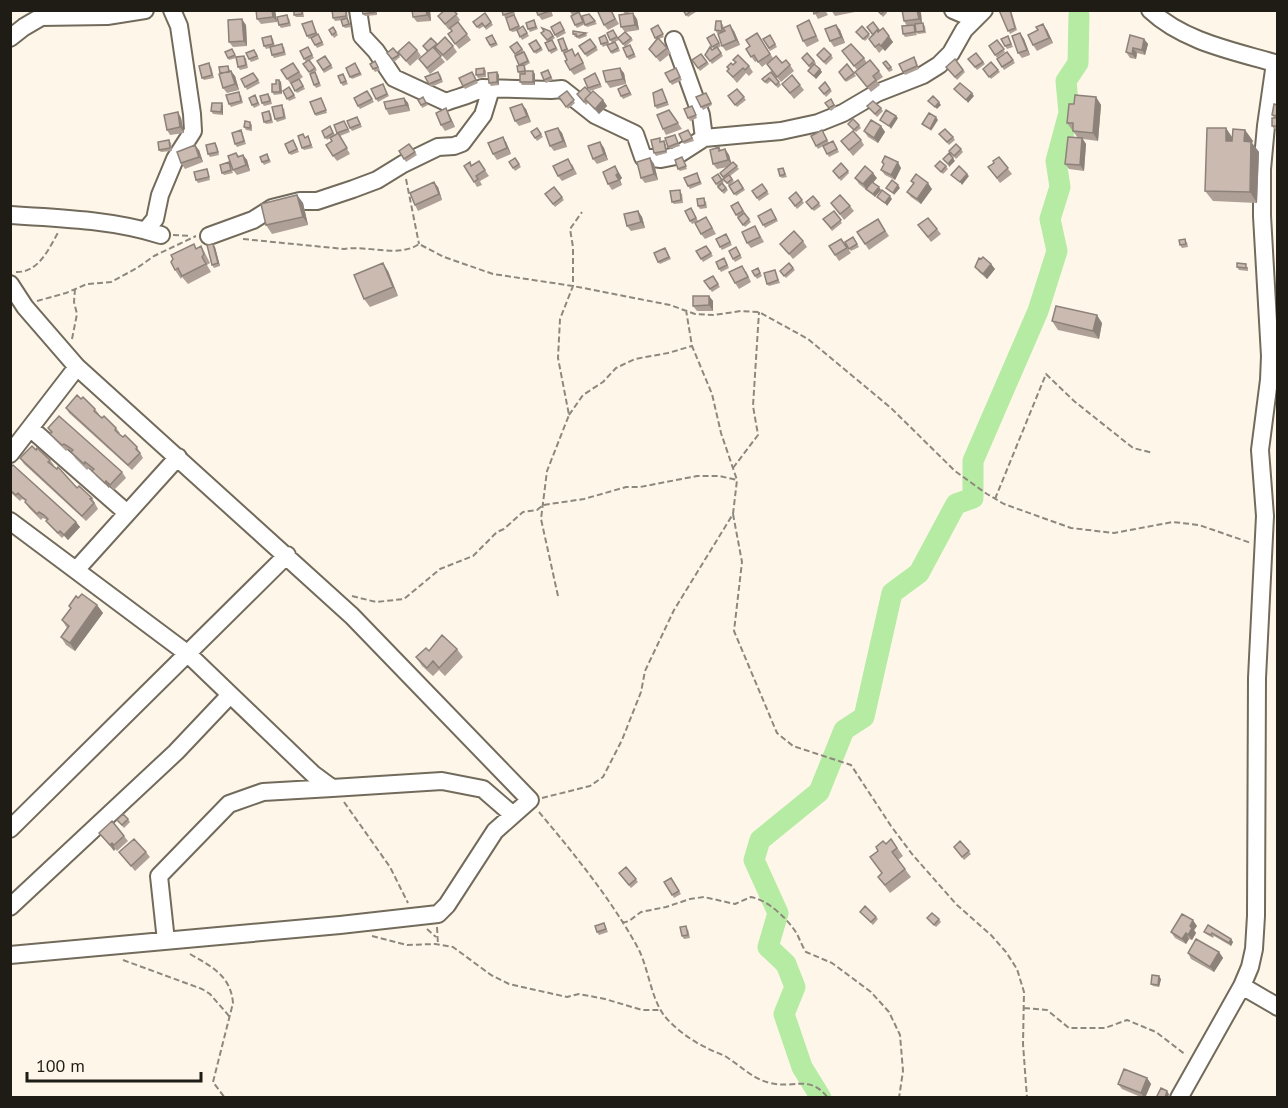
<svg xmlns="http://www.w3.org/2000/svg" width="1288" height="1108" viewBox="0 0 1288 1108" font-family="'PT Sans',sans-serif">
<rect width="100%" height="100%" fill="#fef7e9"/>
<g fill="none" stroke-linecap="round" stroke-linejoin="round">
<path stroke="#b5eba3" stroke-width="21" d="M821 1098 802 1067 784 1014 795 987 786 964 768 947 778 913 754 860 760 840 819 792 844 730 864 717 892 593 919 573 956 504 973 498V461L1038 311 1057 251 1050 219 1060 187 1056 161 1069 113 1066 81 1078 63 1079 15"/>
<defs>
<path id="minor" d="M358 10 362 36 376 51 394 78 446 102C459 97 471 95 482 88L551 90 562 89 595 115 635 134 643 157 661 159 676 156 704 138 781 131 818 123 843 113 877 93 923 75 939 65 951 53 964 30 984 10
M953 10 974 19
M1150 10C1184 42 1234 51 1278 64
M40 17 107 16 145 10
M10 38 24 27 48 13
M674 40 701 115 704 138
M10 215C61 218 113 220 161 235
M146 230 155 219 160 195 175 159 193 131 192 114 179 26 172 10
M209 236 253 220 272 208 300 201H317L353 189 377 180 403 164 438 147 454 146 462 143 483 115 491 89
M10 284 25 307 77 367 352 616 530 800 513 815 483 789 442 781 332 788 313 774 188 654 10 521
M30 428 127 513
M10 454 77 367
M76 570 178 457
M10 829 287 555
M10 907 176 752 230 695
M166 941 159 876 229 804 263 792 332 788
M10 955 340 925 438 914 447 905 495 831 513 815
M1242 986 1278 1007
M1179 1098 1242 986 1250 967 1254 949 1256 916 1257 678 1265 516 1260 450 1269 380 1270 356 1262 216V169L1266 126 1275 63"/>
</defs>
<use href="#minor" stroke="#726b5c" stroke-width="20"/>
<path stroke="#8d887e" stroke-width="2" stroke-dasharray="6 3" stroke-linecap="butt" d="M406 179 419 244
M173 235 191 236
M243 239 344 249C369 245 399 258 419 244L444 257 493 274 573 286 670 305 695 314 714 315 741 311 759 312 808 339 891 408 955 471 987 494 1004 504 1071 528 1114 533 1173 522 1199 525 1251 543
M16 272C39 273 49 248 59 231
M37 301 66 293 87 284 111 282 137 268 154 256 196 236
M72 339 77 314 74 302 75 289
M569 415 583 395 603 382 616 368 635 359 668 353 692 346
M733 468 758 435 753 406 759 312
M995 499 1046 374 1074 401 1133 448 1153 453
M733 514 742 562 734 631 777 733 793 746 851 765 891 826 912 854 957 905 991 935 1006 952 1017 969 1024 992 1023 1044 1027 1098
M352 596 376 602 404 599 440 569 473 556 497 532 504 529 523 512 537 510 543 505 584 499 626 487H640L697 476H719L737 480
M558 596 541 519 547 471 569 415 558 358 560 319 573 286V247L570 229 582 212
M542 798 590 786 603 777 622 740 641 692 645 671 674 610 733 514 737 480 721 433 712 394 692 346 686 310
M344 802 390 867 408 903
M539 812C575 855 611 899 638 948 650 971 651 1005 670 1022 681 1033 694 1042 707 1048 714 1052 722 1054 728 1058 742 1067 753 1079 770 1083 794 1089 810 1074 828 1098
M622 923 629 921 641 912 666 907 690 899 704 897 735 904 751 897C768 900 788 919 797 934 800 940 802 946 806 952L832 963 871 992 889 1012 900 1035 903 1071 899 1098
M437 927 438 945
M427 929 436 937
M372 936 407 945 435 944 453 947 491 975 509 984 567 997 579 994 605 999 642 1010H659
M190 954C211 966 231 976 233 1003L213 1082 225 1098
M123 960 202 989 210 994 229 1016
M1024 1008 1047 1010 1069 1028H1105L1127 1020 1156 1032 1186 1055"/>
<use href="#minor" stroke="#fff" stroke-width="16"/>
</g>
<path fill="#aea096" d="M256 10H275L277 22 261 24 257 19Z
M294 10H303L304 17H296L294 15Z
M332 10H347L348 19 351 27 345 28 343 26V20L335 21 333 18Z
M377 10V15L365 16 363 14Z
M430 10 431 21 417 22 413 17Z
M453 10 460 20 458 22 471 40 459 49 448 34 452 31 450 29 449 30 438 16Z
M502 10H514L515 15H514L520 28 523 26 529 36 522 40 517 31 512 32 510 30V16L505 18Z
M551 10 553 16 542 20 538 15Z
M569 10H578L585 24 577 28 575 25 572 15Z
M611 10 619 24 608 30 604 25Z
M622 10H634V11L625 14Z
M683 10H699L688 17Z
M813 10H825L828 15 818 19Z
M831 10H854L855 12 835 16Z
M877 10H886L887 13 883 17Z
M902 10H919L921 13 922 23 925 26 926 33 918 34 916 32 917 35 905 37 903 34 907 26 904 21Z
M999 10H1011L1017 30 1010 34Z
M485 13 493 25 486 30 484 26 479 29 473 22Z
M589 14 597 24 587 27 585 25Z
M289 18 291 26 281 28 279 25Z
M637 19 639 30 626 32 633 40 625 47 618 38 619 40 612 43 610 40 613 30 618 38 625 32 621 27Z
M534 20 538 29 530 32 528 29Z
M809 20 812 26 819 41 807 47 803 41Z
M312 21 318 35 320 37 324 45 317 48 311 38 309 39 307 36Z
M560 22 566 33 557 38 555 35Z
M723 24 724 32 734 31 740 45 726 51 722 46 721 33H717L715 30Z
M246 25 247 46 233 47 229 42Z
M658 25 664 37 659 39 671 53 660 62 649 49 656 40 651 29Z
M836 25 840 30 845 43 834 47 830 41Z
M862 26 870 36 865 41 858 34Z
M333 27 338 35 334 38 332 35Z
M1047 30 1053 43 1037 51 1033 45Z
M550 31 555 38 552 40 558 50 551 54 545 43 548 42 541 33Z
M879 31 893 42 885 51 883 49 879 53 869 39 873 35Z
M586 33 587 36 579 39 577 37H575L573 34Z
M757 33 773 58 790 65 794 71 781 82 771 70 767 64V63L762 67 757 61 755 62 746 49 750 46Z
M1020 33 1024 39 1030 55 1022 58 1018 53Z
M714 34 721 46 718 48 723 56 712 64 705 55 714 49 707 38Z
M605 35 609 44 603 47 601 44Z
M770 35 777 47 770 51 763 39Z
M271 36 273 39 275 46 284 47 286 55 274 58 272 55 270 48 266 49 264 46Z
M1008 36 1013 47 1007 49 1005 46Z
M431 38 437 45 453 46 457 52 447 61 436 49 435 50 445 62 430 74 419 59 427 52 423 46Z
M494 38 498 45 491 48 490 45Z
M563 38 569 51 582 59 586 69 574 75 570 70 567 60 562 51Z
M590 39 598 50 587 57 579 46Z
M1144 39 1148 44 1145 55 1137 53 1136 59 1130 58 1126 52Z
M536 40 543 50 536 54 529 44Z
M997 40 1005 52 997 58 989 46Z
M517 42 526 54 530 63 525 66 526 71 535 74V85H522L520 82V74L518 72 520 66 516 55 510 47Z
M617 44 620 51 612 54 607 45Z
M308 47 314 58 309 61 317 70 313 73 317 75 321 86 316 88 314 85 311 74 303 64 306 62 304 59Z
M393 48 400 57 394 62 387 53Z
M632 48 636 57 629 60 627 57Z
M417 50 421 56 410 66 398 52Z
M842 51 864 58 867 63 879 71 883 77 877 81 880 85 871 92 859 77 857 70Z
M234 52 236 57 246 58 248 68 240 70 238 67 236 58 229 60 228 58Z
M256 52 259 59 251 62 249 59Z
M1007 52 1015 63 1004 70 997 59Z
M976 53 985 64 977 70 968 59Z
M701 54 709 64 700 71 692 60Z
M817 55H831L833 58 826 65Z
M325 56 333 68 324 73 317 61Z
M802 58 814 61 816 63 815 65 822 72 816 79 808 71 810 68Z
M955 59 965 72 957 80 946 67Z
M733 60 749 66 753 72 749 76 746 73 737 83 727 71 735 62Z
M916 60 919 69 905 75 903 72Z
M886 61 893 70 889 72 883 63Z
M991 62 1000 72 991 79 983 69Z
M293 63 303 77 300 79 305 89 297 93 281 70Z
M377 64 380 70 375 72 373 69Z
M847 64 856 76 846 82 839 72Z
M211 66 214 78 204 80 202 78Z
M228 66 230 71 235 76 239 90 227 93 223 88 220 74Z
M357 66 362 75 352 79 350 77Z
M484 68 486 71V77L478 78 476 75Z
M676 68 682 80 672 85 670 82Z
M548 70 553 80 546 83 544 80Z
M497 72 499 75V85L491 86 489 83Z
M771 72 781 85 778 88 771 81 767 84 762 79Z
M253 73 260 83 247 90 241 79Z
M624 73 626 84 610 88 606 82Z
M343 74 348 84 343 86 341 83Z
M440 74 443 82 431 87 429 84Z
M473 75 478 83 465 89 463 86Z
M597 76 602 87 590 91 588 88Z
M279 80 281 82 282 94 274 95 272 92Z
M383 84 389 96 378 102 376 99Z
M782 84 800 85 804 90 794 99Z
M626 85 632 95 623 99 621 96Z
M289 87 296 98 289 101 283 91Z
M819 88 830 89 832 91 826 97Z
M662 89 669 105 657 109 655 106Z
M737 89 746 100 737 107 730 99Z
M367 91 374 102 360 109 358 106Z
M567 91 575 103 568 109 559 97Z
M591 93 603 100 607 106 599 114 588 103 586 105 577 94Z
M241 95 243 103 231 107 229 104Z
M255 95 260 105 254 108 252 105Z
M270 96 272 104 264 106 262 103Z
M708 96 712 105 703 110 701 107Z
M1096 97 1101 105 1098 141 1083 139 1086 144 1084 171 1069 169 1065 164 1078 138 1067 123 1074 104Z
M404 98 408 103 410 111 389 115 386 109Z
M831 99 836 107 831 111 825 103Z
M425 100 428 105 422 108 421 105Z
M323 101 327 113 316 116 315 114Z
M1278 105V128L1274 129 1272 126 1274 118 1272 115Z
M223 106V115L213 114 211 111Z
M692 106 697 118 690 121 688 118Z
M867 106 881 108 883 111 877 117Z
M284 108 286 119 277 122 275 119Z
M446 108 449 114 455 127 445 131 441 125Z
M526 109 531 122 519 126 515 121Z
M669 110 682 129 666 135 663 129Z
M269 111 271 114 273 123 266 124 264 122Z
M178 112 181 118 184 133 170 135 167 130Z
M359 120 362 127 352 131 350 128Z
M344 121 350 132 340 136 350 154 337 161 333 156 332 141 330 138 327 140 322 131 330 126 335 135 337 133Z
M250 122 252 125V131L246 130 244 127Z
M848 124 859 125 861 128 856 132Z
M881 126 885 132 878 143 868 137 864 131Z
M537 128 543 137 537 141 531 132Z
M558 128 562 133 567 147 554 151 550 146Z
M1226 128 1232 137 1245 130 1253 141 1252 143 1259 152 1257 203 1213 201 1205 191Z
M241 130 242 132 246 144 237 147 235 144Z
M822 130 829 143 835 144 839 152 829 157 823 146 818 149 816 146Z
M690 133 694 141 684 144 683 142Z
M939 134 953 137 955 140 949 145Z
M675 135 680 146 670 149 668 147Z
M308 136 313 148 304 150 302 148 306 137Z
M169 140 171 143 172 151 161 152 159 150Z
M861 140 864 145 853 156 841 141Z
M506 142 511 154 497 160 493 154Z
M600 142 604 148 608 160 597 164 593 159Z
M662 142 666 144 667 153 656 156 654 153Z
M215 143 217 146 219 155 210 157 208 154Z
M295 143 299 152 291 155 289 153Z
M409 144 417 155 406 162 399 151Z
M719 147 721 150 725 149 729 155 731 164 733 162 739 169 730 176 734 181 729 186 720 173 728 167 717 169 713 164Z
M961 149 963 152 956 159 949 151Z
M199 150 203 162 185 169 181 163Z
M236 153 239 156 243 155 247 160 250 171 237 175 233 170Z
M267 154 271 162 264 165 262 162Z
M682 157 687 169 680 171 678 169Z
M999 157 1012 174 1000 183 988 167 994 163Z
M515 158 521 167 515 171 509 162Z
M650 158 654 164 658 180 645 183 641 178Z
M479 161 489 176 480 181 482 185 477 187 474 182Z
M882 162 901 168 895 180 885 175 881 170 884 165Z
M572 164 577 174 562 181 558 176Z
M230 165 233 173 224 175 222 173Z
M615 166 622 178 620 180 622 185 612 190 608 184Z
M935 166H946L948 169 943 174Z
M783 168 787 177 782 178 780 176Z
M833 171H848L849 173 841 181Z
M208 172 210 180 198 183 196 180Z
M697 173 702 184 690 189 688 186Z
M718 174 724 182 722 183 728 190 724 194 719 189 712 178Z
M855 178H877L873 182 881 190 875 197 859 184Z
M738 180 745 190 736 196 729 186Z
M911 181 932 189 921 204 911 197 907 192 913 184Z
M762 184 769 194 759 201 752 191Z
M438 187 442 200 418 211 415 205Z
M554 187 564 200 555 207 545 194Z
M796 192 804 203 797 209 789 198Z
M682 193 683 203 674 204 672 202Z
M297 195 303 203 308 225 272 234 266 225Z
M813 196 821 206 814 211 806 202Z
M706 201 707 208 700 209 698 206Z
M738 202 751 222 745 227 738 218 731 206Z
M831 203 850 206 854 211 844 220Z
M771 209 778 221 765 228 758 216Z
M638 211 642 217 645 228 631 231 627 226Z
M693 211 698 221 692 224 690 221Z
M834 211 842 223 832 231 823 219Z
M878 219 889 236 869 250 857 232Z
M710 223 716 234 705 239 701 234Z
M918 225 937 229 941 234 931 242Z
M755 226 764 242 751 248 747 243Z
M726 234 732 245 722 250 720 247Z
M853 237 859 247 851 251 845 242Z
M841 239 851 253 839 261 829 246Z
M803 241 807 247 793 259 780 244Z
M1187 242 1188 247 1182 248 1180 245Z
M201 246 206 255 210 263 207 265 211 272 188 284 182 277 181 279 175 270 197 248Z
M706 246 713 256 703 262 696 251Z
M215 247 220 266 214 268 212 265Z
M738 250 742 258 735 262 733 259Z
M667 251 671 259 660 264 658 262Z
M726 261 729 268 721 272 719 269Z
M991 264 995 269 987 279 979 272 975 267Z
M1237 267H1248V271L1239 270Z
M758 268 762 276 757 279 755 276Z
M793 268 795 270 786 278 780 271Z
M388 271 398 296 370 307 364 299Z
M746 271 751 282 739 289 735 283Z
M776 273 780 283 769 286 767 284Z
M713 276 720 287 712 292 704 281Z
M709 296 713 301V311H697L693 306Z
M1052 321 1102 323 1099 339 1058 330Z
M81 399 95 409 99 414V415L116 428 120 433 119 434 137 447 143 458 132 470 69 413 66 408Z
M48 428 122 472 126 478 114 490 110 486 109 488 96 476 93 471 89 468 87 470 75 458 71 452H72L68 449 66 451 54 439Z
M36 450 50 460 54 465 53 466 77 488 92 498 98 509 86 521 24 464 20 458Z
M10 468 76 522 80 527 68 540 64 536 62 538 50 526 46 521 47 520 43 518 41 520 29 508 25 502 26 501 22 499 20 501 10 492Z
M78 598 97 605 103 613 75 651 66 645 61 637 67 628 62 620 71 608 69 606Z
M457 649 463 657 445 676 439 670 433 676 422 666 416 657 429 651Z
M128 819 130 822 124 828 117 820Z
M99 833 124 836 128 841 117 851 115 849 114 851Z
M891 839 903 856 898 860 911 877 890 893 878 877 882 873 886 844Z
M960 841 971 854 964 860 954 847Z
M119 852H146L150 857 135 871Z
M626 867 638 882 631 888 619 873Z
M671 878 681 894 674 898 664 882Z
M860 912 876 917 878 919 873 925Z
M927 918 939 919 941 922 936 927Z
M604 923 608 932 599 935 597 932Z
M1197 926 1194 930 1196 933 1192 940 1189 939 1186 944 1175 938 1171 932Z
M688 929 690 938 684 939 682 936Z
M1204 932 1231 939 1233 942 1231 946 1214 936 1213 938 1206 934Z
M1219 952 1223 958 1214 972 1191 959 1188 953Z
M1161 979 1159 987 1153 986 1151 984Z
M1147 1078 1151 1084 1145 1098H1143L1122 1089 1118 1084Z"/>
<path fill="#8d827a" d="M272 10H275L277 22 273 17Z
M426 10H430L431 21 427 15Z
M917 10H919L921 13 922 24 919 19Z
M633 13 637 19 639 30 635 25Z
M242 19 246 25 247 46 244 41Z
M1043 24 1047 30 1053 43 1049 38Z
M730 25 734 31 740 45 736 40Z
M836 25 840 30 845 43 841 37Z
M1020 33 1024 39 1030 55 1027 50Z
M889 36 893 42 885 51 881 46Z
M1144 39 1148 44 1145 55 1142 50Z
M1133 48 1137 53 1136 59 1132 54Z
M620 68 624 73 626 84 623 79Z
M820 69 822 72 816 79 814 76Z
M231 71 235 76 239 90 235 84Z
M533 71 535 74V85L533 82Z
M497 72 499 75V85L497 82Z
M279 80 281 82 282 94 280 92Z
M972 93 974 96 968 103 966 100Z
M1096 97 1101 105 1098 141 1093 133Z
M404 98 408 103 410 111 406 105Z
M603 100 607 106 599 114 595 109Z
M939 102 941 105 937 109 935 107Z
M222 103 223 106V115L221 112Z
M522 104 526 109 531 122 527 116Z
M446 108 449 114 455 127 451 121Z
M178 112 181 118 184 133 180 127Z
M896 116 898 118 891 129 889 126Z
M936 117 938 120 931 131 930 129Z
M881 126 885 132 878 143 874 138Z
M558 128 562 133 567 147 563 141Z
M1226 128 1233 139V151L1226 141Z
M1245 130 1253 141 1252 143 1259 152 1257 203 1250 192 1244 141Z
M503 137 506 142 511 154 507 148Z
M1082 138 1086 144 1084 171 1080 165Z
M600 142 604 148 608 160 604 154Z
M195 145 199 150 203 162 199 157Z
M725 149 729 155 732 165 728 160Z
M243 155 247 160 250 171 246 165Z
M650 158 654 164 658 180 654 174Z
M953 158 955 161 949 167 948 164Z
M898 162 901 168 895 180 891 175Z
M615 166 622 178 620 180 622 185 616 175Z
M873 173 877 178 867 190 863 184Z
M967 174 969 176 962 185 960 182Z
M434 182 438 187 442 200 439 194Z
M928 183 932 189 921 204 917 199Z
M898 185 900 188 894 195 893 193Z
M879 187 881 190 875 197 873 194Z
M297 195 303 203 308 225 303 217Z
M890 196 892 199 887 206 885 203Z
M638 211 642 217 645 228 641 222Z
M213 244 215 247 220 266 218 263Z
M383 263 388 271 398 296 393 287Z
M991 264 995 269 987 279 983 274Z
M709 296 713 301V311L709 305Z
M1097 315 1102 323 1099 339 1093 331Z
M106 481 110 486 109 488 105 483Z
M76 522 80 527 68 540 64 535Z
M97 605 103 613 75 651 70 643Z
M112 843 115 849 114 851 110 845Z
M1193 920 1197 926 1194 930 1196 933 1192 940 1188 935 1190 926Z
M1186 933 1189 939 1186 944 1182 939Z
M1231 939 1233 942 1231 946 1229 943Z
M1219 952 1223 958 1214 972 1210 967Z
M1159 976 1161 979 1159 987 1158 985Z
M1147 1078 1151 1084 1145 1098H1144L1141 1093Z
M1167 1091 1169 1094 1168 1098H1165Z"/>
<path fill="#cabaaf" stroke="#8d827a" stroke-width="1.5" d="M256 10H272L273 17 257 19Z
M294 10H302V14L294 15Z
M332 10H346V16L333 18Z
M362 10H375V12L363 14Z
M412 10H426L427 15 413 17Z
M445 10H453L457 14 445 24 438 16Z
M502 10H513V12L503 15Z
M536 10H549L550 11 538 15Z
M601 10H611L615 19 604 25 598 12Z
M683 10H692L686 15Z
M813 10H822L814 14Z
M877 10H885L881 14Z
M902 10H917L919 19 904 21Z
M999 10H1010L1015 28 1008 31Z
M579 12 583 22 575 25 571 16Z
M485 13 491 22 485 27 482 23 477 27 473 22Z
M633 13 635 25 621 27 619 15Z
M589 14 595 21 585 25 582 16Z
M287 15 289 23 279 25 277 17Z
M514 15 519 26 510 30 506 18Z
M347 18 349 24 343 26 341 20Z
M242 19 244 41 229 42 228 20Z
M534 20 536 27 528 29 526 23Z
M809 20 816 36 803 41 797 26Z
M312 21 316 33 307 36 302 24Z
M716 21H721L722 31 715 30Z
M458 22 467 34 455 44 448 34 452 31 450 28Z
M560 22 564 30 555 35 551 27Z
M873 22 879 30 878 31 877 30 873 35 867 27Z
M923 23 924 31 916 32 915 24Z
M1043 24 1049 38 1033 45 1028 35 1038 30 1036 27Z
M658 25 663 34 655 38 651 29Z
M730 25 736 40 722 46 718 34 725 31 723 28Z
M836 25 841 37 830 41 825 29Z
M914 25 915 32 903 34 902 26Z
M523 26 527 33 520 37 517 30Z
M862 26 869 34 863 39 856 32Z
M333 27 336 32 332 35 329 30Z
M542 28 550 31 553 36 547 40 541 33 544 31Z
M883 28 889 36 881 46 879 44 875 47 869 39 877 30 878 32Z
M613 30 617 37 610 40 607 33Z
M573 31 586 33 577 37 576 34H573Z
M625 32 631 38 623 44 618 38Z
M757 33 770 54 758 62 754 55 751 57 746 49 750 46 746 40Z
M1020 33 1027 50 1018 53 1012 36Z
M318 34 322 42 315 45 311 38Z
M714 34 719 43 712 47 707 38Z
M492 35 496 43 490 45 486 38Z
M605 35 608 42 601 44 599 38Z
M770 35 775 44 769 48 763 39Z
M1130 35 1144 39 1142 50 1133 48 1132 54 1126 52Z
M271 36 273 44 264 46 262 38Z
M1008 36 1011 44 1005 46 1001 39Z
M445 37 453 46 443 55 435 47Z
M431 38 437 44 428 51 423 46Z
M563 38 567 49 562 51 558 40Z
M658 38 667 48 656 57 649 49Z
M590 39 596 47 585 54 579 46Z
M536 40 541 48 534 52 529 44Z
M552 40 556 48 549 51 545 43Z
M997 40 1004 49 995 55 989 46Z
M409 42 417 50 406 61 398 52Z
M517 42 522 49 515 54 510 47Z
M615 42 618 48 611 52 607 45Z
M282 44 284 52 272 55 270 47Z
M851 44 864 58 854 66 842 51Z
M630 45 634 54 627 57 623 48Z
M308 47 312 55 304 59 300 51Z
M433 47 441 56 427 68 419 59Z
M710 47 712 50 717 47 721 53 710 61 705 55Z
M393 48 399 55 392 59 387 53Z
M824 48 831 55 824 62 817 55Z
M232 49 235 55 228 58 225 52Z
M572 49 575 56 578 53 583 63 570 70 565 61 567 60 564 53Z
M254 50 257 56 249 59 246 53Z
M524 52 528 61 519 65 515 56Z
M1007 52 1013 60 1002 67 997 59Z
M807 53 814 61 809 66 802 58Z
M976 53 983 62 975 67 968 59Z
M701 54 707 62 698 68 692 60Z
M738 55 749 66 745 70 743 68 733 77 727 71 729 69 727 67 731 63 733 65 736 62 733 60Z
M244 56 246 65 238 67 236 57Z
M325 56 331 65 323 70 317 61Z
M776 56 782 63 786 60 790 65 777 77 767 64Z
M914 57 917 66 903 72 899 64Z
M955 59 963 70 955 77 946 67Z
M309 60 315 68 309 72 303 64Z
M870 60 879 71 873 76 876 80 867 87 855 72Z
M375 61 378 67 373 69 370 64Z
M886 61 891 67 888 69 883 63Z
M991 62 998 70 989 77 983 69Z
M209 63 212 75 202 78 199 66Z
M293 63 299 72 287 79 281 70Z
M355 63 360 73 350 77 346 68Z
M814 64 820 69 814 76 808 71Z
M847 64 854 73 845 80 839 72Z
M524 65 525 71 518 72 517 66Z
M228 66 229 72 220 73 219 67Z
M484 68V74L476 75V69Z
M620 68 623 79 606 82 603 71Z
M676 68 680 77 670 82 665 73Z
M548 70 551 77 544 80 541 73Z
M231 71 235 84 223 88 219 74Z
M525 71H533V82H520V74H525Z
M315 72 319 83 314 85 310 74Z
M438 72 441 79 429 84 425 77Z
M472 72 476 80 463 86 459 78Z
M497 72V82L489 83 488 73Z
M771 72 779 82 776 85 769 78 765 82 762 79Z
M253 73 258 80 245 87 241 79Z
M595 73 600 84 588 88 584 79Z
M343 74 346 81 341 83 338 76Z
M792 75 800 85 790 93 782 84Z
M299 79 303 86 295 91 291 83Z
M276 80H279L280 92H272V84H276Z
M825 82 830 89 824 94 819 88Z
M960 83 972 93 966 100 954 89Z
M383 84 387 94 376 99 371 89Z
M626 85 630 93 621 96 618 89Z
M289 87 294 95 287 99 283 91Z
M585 87 591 93 585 99 586 100 584 102 577 94Z
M662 89 667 102 655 106 653 93Z
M737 89 744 97 735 105 728 96Z
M367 91 372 99 358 106 354 98Z
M567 91 574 100 566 107 559 97Z
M593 91 603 100 595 109 585 99Z
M239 92 241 101 229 104 226 95Z
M706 93 711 103 701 107 696 97Z
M268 94 270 101 262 103 260 96Z
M255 95 258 103 252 105 249 98Z
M1075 95 1096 97 1093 133 1073 131V123H1067L1069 104H1074Z
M933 96 939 102 935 107 928 101Z
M423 97 426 103 421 105 418 100Z
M321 98 326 110 315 114 310 102Z
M404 98 406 105 386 109 384 102Z
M831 99 834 105 829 108 825 103Z
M873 101 881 108 875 114 867 106Z
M212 103H222L221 112 211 111Z
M522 104 527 116 515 121 510 108Z
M1274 104 1278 105V116L1272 115Z
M282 105 284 117 275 119 272 107Z
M692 106 696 115 688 118 684 109Z
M446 108 451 121 441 125 436 113Z
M669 110 678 123 663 129 657 115Z
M886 110 896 116 889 126 880 120Z
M269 111 271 120 264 122 262 113Z
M178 112 180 127 167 130 164 115Z
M929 113 936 117 930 129 922 124Z
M357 117 360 124 350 128 347 121Z
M1272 118H1278V126H1272Z
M853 119 859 125 854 130 848 124Z
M871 120 881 126 874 138 864 131Z
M245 121 250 122V128L244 127Z
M344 121 348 129 337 133 334 125Z
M330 126 333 133 325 138 322 131Z
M537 128 541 134 535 138 531 132Z
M558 128 563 141 550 146 545 132Z
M1207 128H1226V141H1232L1233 129 1245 130 1244 141 1251 142 1250 192 1205 191Z
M945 129 953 137 947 142 939 134Z
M241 130 244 141 235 144 232 133Z
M688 130 692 138 683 142 679 134Z
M822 130 827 140 816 146 811 136Z
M853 131 861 140 849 150 841 141Z
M338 133 347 148 333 156 326 145 332 141 330 138Z
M303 134 305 138 308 136 311 145 302 148 298 136Z
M675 135 678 143 668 147 665 138Z
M503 137 507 148 493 154 488 143Z
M1068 137 1082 138 1080 165 1065 164Z
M660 138V142L664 141 666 151 654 153 651 140Z
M169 140 170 148 159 150 158 142Z
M293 140 297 149 289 153 285 144Z
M833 141 837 149 827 154 823 146Z
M600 142 604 154 593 159 588 146Z
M215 143 218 152 208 154 206 145Z
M409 144 415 152 404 159 399 151Z
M956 144 961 149 954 156 949 151Z
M195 145 199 157 181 163 177 152Z
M719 147V151L725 149 728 160 713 164 710 150Z
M236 153 238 157 243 155 246 165 233 170 228 156Z
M949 153 953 158 948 164 943 159Z
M267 154 269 160 262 162 260 157Z
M885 156 898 162 891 175 881 170 884 164 882 162Z
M682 157 686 166 678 169 675 160Z
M999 157 1008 168 997 178 988 167 994 163 993 161Z
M515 158 519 164 513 168 509 162Z
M650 158 654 174 641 178 637 162Z
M568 159 573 169 558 176 553 166Z
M479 161 485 170 476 176 478 179 474 182 464 166 470 162 471 166Z
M940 161 946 166 941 172 935 166Z
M229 162 231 170 222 173 220 165Z
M733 162 737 166 723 177 720 173Z
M841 163 848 171 839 178 833 171Z
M615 166 618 173 616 175 619 180 608 184 603 172Z
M865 166 873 173 863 184 855 178Z
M959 166 967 174 960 182 951 175Z
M783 168 785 174 780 176 778 169Z
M207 169 209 177 196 180 194 172Z
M697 173 700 182 688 186 684 178Z
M718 174 722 180 716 184 712 178Z
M916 174 928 183 917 199 907 192 914 183 911 181Z
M729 175 732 179 727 183 723 179Z
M738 180 743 188 734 194 729 186Z
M892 180 898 185 893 193 886 188Z
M434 182 439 194 415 205 410 193Z
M872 182 879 187 873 194 866 189Z
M722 183 726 188 722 191 718 187Z
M762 184 767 191 757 198 752 191Z
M554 187 562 197 553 204 545 194Z
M680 190 681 200 672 202 670 191Z
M882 190 890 196 885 203 877 197Z
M796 192 802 200 795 206 789 198Z
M297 195 303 217 266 225 261 204Z
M840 195 850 206 840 214 831 203Z
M813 196 819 203 812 209 806 202Z
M704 198 705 205 698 206 697 199Z
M738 202 743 211 736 215 731 206Z
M691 208 696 218 690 221 685 211Z
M771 209 776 219 763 225 758 216Z
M638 211 641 222 627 226 624 214Z
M834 211 841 220 831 228 823 219Z
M744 213 749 219 743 225 738 218Z
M706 217 712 228 701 234 695 223Z
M928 218 937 229 928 237 918 225Z
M878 219 885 231 865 244 857 232Z
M755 226 760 237 747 243 742 232Z
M794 231 803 241 789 254 780 244Z
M726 234 730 242 720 247 716 239Z
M853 237 857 244 849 249 845 242Z
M841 239 847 248 835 255 829 246Z
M1185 239 1186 244 1180 245 1179 240Z
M194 244 196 249 201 246 204 254 202 257 206 264 182 276 178 268 175 270 171 262 173 259 171 255Z
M213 244 218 263 212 265 207 245Z
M706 246 711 253 701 259 696 251Z
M736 247 740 255 733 259 729 251Z
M665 248 669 257 658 262 654 253Z
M983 257 991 264 983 274 975 267 979 258 981 259Z
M724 258 727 265 719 269 716 262Z
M383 263 393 287 364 299 354 275Z
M789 263 793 268 784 276 780 271Z
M1237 263 1246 264V268L1237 267Z
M742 266 748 277 735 283 729 272Z
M758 268 760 273 755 276 752 271Z
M775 270 778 280 767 284 764 273Z
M713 276 718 284 710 289 704 281Z
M693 296H709V305L693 306Z
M1056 306 1097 315 1093 331 1052 321Z
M77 395 81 399 83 397 95 409 94 411 102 418 104 416 116 428 115 430 119 434 123 437 125 435 137 447 136 449 140 453 128 465 66 408Z
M59 416 122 472 110 485 106 481 105 483 92 471 94 469 85 462 84 464 71 452 73 450 69 447 64 444 62 445 50 434 52 432 48 428Z
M32 446 36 450 37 448 50 460 48 462 57 469 58 467 77 488 79 486 92 498 90 499 94 503 82 516 20 458Z
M13 465 76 522 64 535 60 531 58 533 46 521 48 519 44 515 39 512 37 514 25 502 26 500 22 497 18 493 16 495 10 490V468Z
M82 594 97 605 70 643 61 637 69 626 62 620 71 608 69 606 76 596 78 598Z
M442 635 457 649 439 668 433 661 427 668 416 657 426 648 429 651Z
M123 814 128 819 122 825 117 820Z
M112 821 124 836 114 845 112 843 110 845 99 833Z
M134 839 146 852 131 866 119 852Z
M891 839 897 848 892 852 905 869 885 885 878 877 882 873 870 857 878 851 876 847 883 841 886 844Z
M960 841 969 851 962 857 954 847Z
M626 867 636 879 629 885 619 873Z
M671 878 679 891 672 895 664 882Z
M865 906 876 917 871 922 860 912Z
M932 913 939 919 934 925 927 918Z
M1182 914 1193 920 1190 926 1192 928 1188 935 1186 933 1182 939 1171 932Z
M604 923 606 929 597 932 595 926Z
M1208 925 1231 939 1229 943 1212 933 1211 935 1204 932Z
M686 926 688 935 682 936 680 927Z
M1196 939 1219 952 1210 967 1188 953Z
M1152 975 1159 976 1158 985 1151 984Z
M1124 1069 1147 1078 1141 1093 1118 1084Z
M1161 1088 1167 1091 1165 1098H1156Z"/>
<rect width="1288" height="1108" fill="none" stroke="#1f1c16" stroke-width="24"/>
<path d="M27 1072v9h174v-9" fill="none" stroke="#1f1c16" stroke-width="3"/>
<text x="36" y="1072" font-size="18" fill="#1f1c16" stroke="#fef7e9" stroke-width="4.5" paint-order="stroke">100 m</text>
</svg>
